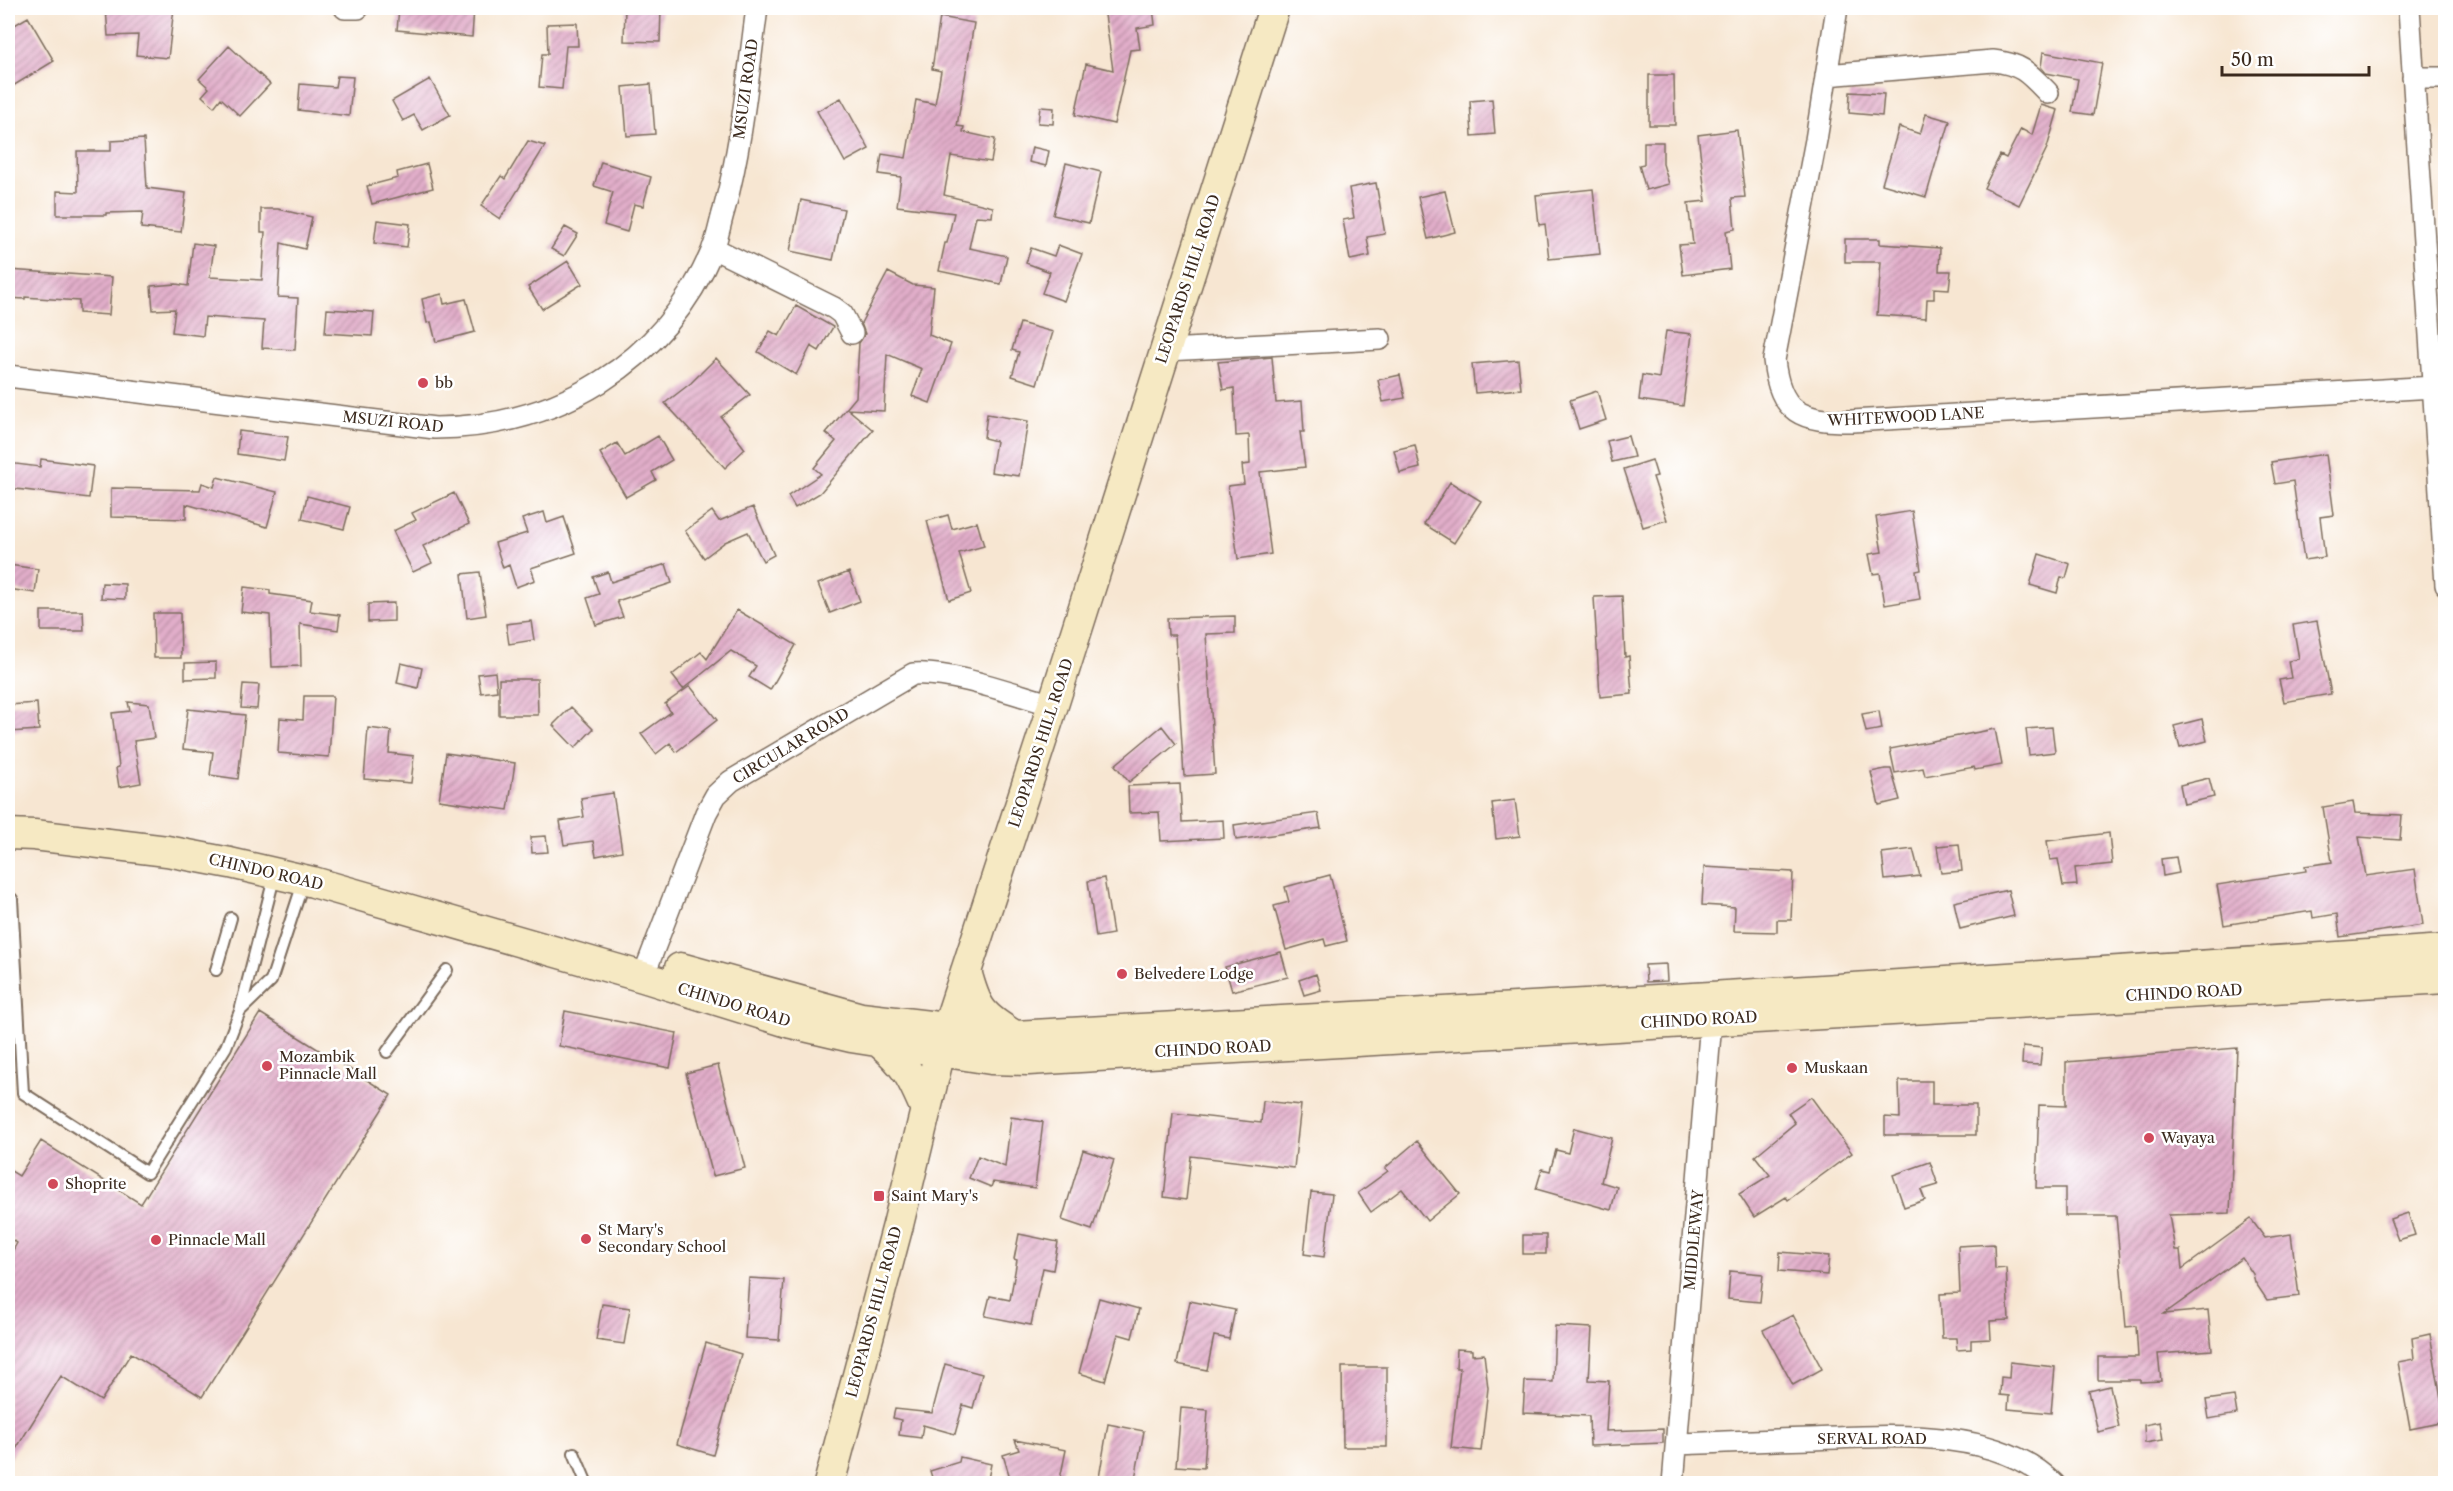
<svg xmlns="http://www.w3.org/2000/svg" width="2453" height="1491" viewBox="0 0 2453 1491" font-family="'Libre Caslon Text',serif">
<defs>
<pattern id="building-hatch" width="6" height="6" patternUnits="userSpaceOnUse" patternTransform="scale(1.5)"><rect width="6" height="6" fill="#e2aeca"/><path d="M-1 1l2-2M0 6l6-6M5 7l2-2" fill="none" stroke="#b88ea3"/></pattern>
</defs>
<rect width="100%" height="100%" fill="#fff"/>
<filter id="ink" filterUnits="userSpaceOnUse"><feTurbulence type="fractalNoise" baseFrequency=".0167" numOctaves="2"/><feDisplacementMap in="SourceGraphic" scale="12" xChannelSelector="R" yChannelSelector="G"/><feConvolveMatrix kernelMatrix="1 2 1 2 8 2 1 2 1" color-interpolation-filters="sRGB"/></filter>
<filter id="wash" filterUnits="userSpaceOnUse"><feTurbulence type="fractalNoise" baseFrequency=".008" numOctaves="4" result="noise"/><feDisplacementMap in="SourceGraphic" scale="24" xChannelSelector="R" yChannelSelector="G"/><feGaussianBlur stdDeviation="1.35" result="paint"/><feColorMatrix in="noise" values="0 0 0 0 0 0 0 0 0 0 0 0 0 0 0 0 0 1.4 0 .05"/><feComposite in="paint" operator="in"/></filter>
<g filter="url(#wash)">
<rect width="100%" height="100%" fill="#f7e6d2"/>
<g id="blocks">
<path fill="url(#building-hatch)" d="M106 8H174L168 58 136 55 138 35 108 36Z
M399 8H474L472 37 397 30Z
M625 8H661L660 42 624 41Z
M1104 8H1153L1155 25 1137 28 1140 49 1130 50 1114 124 1075 115 1086 64 1113 70Z
M28 17 54 61 8 89V29Z
M940 17 974 23 957 126 964 127 963 132 995 139 991 162 951 156 944 195 993 207 992 217 976 216 969 248 1007 256 1001 284 939 271 945 243H947L954 213 897 206 901 177 879 174 882 154 906 158 916 100 935 104 941 71 932 69Z
M577 23 578 46H566L562 89 539 87 542 54H548L547 24Z
M229 46 270 84 240 116 221 98 214 107 202 96 209 88 199 79Z
M2043 52 2102 63 2093 115 2072 112 2078 79 2046 73 2041 67Z
M1649 75H1674L1675 125H1649Z
M337 76 353 77 349 116 298 110 300 84 335 87Z
M430 79 450 115 423 130 414 115 403 121 392 101Z
M651 84 655 134 627 136 623 87Z
M1850 92 1884 94 1882 116 1849 113Z
M841 98 869 149 845 162 817 111Z
M1492 99 1495 134 1472 136 1470 101Z
M2041 105 2058 110 2047 148 2019 205 1984 188 2000 155 2006 158 2021 129 2032 135Z
M1040 107 1054 108 1053 124 1038 123Z
M1926 114 1950 121 1945 138H1943L1926 197 1882 184 1899 127 1920 134Z
M1737 130 1745 197 1732 198 1735 229 1726 231 1730 269 1683 275 1679 245 1693 244 1688 203 1706 201 1698 135Z
M144 139 147 188 186 193 181 232 141 228 143 212 106 213V215H57V191L78 192 77 151H111V141Z
M528 141 545 146 500 219 481 206 501 176 505 179Z
M1644 142H1663V164L1669 184 1646 190 1639 165 1644 164Z
M1032 147 1049 151 1046 166 1029 162Z
M601 162 651 177 643 206 634 204 627 232 604 225 613 192 594 186Z
M1066 163 1101 172 1089 223 1053 215Z
M427 164 433 188 372 204 367 186 398 178 397 172Z
M1376 183 1385 234 1367 237 1370 256 1350 260 1343 220 1354 218 1349 188Z
M1593 189 1600 254 1549 259 1545 224 1539 225 1536 195Z
M1445 191 1455 232 1428 239 1418 197Z
M801 200 844 209 833 260 790 251Z
M261 209H278L312 217 305 249 281 243 278 297 298 298 295 350 262 348 264 321 205 317 203 336 172 332 175 309 153 310 151 286 176 284 188 286 193 243 214 246 210 277 262 280 265 232H261Z
M377 220 410 224 407 247 374 243Z
M565 227 578 234 564 256 551 249Z
M1845 239H1880V244L1940 248 1939 271H1951L1949 289 1934 288V299H1927L1926 318 1877 315 1881 262H1845Z
M1058 245 1082 254 1064 301 1042 293 1050 272 1026 263 1031 248 1054 256Z
M568 261 582 284 542 309 528 287Z
M8 270 112 277 109 315 79 313V301L25 297V299L8 298Z
M888 272 913 285 934 287 929 335 951 344 930 403 912 396 922 369 887 354 884 411 848 409 873 430 820 493 795 508 788 496 821 474 814 468 836 441 826 433 856 397 859 343 865 334 861 323Z
M442 294 444 304 466 299 475 332 436 342 431 322 427 323 422 299Z
M796 306 833 327 819 351 811 346 796 375 758 352 770 331 779 336Z
M327 309 374 312 372 336 325 333Z
M1020 323 1053 332 1037 384 1012 376 1019 352 1012 350Z
M1666 331 1692 334 1683 406 1639 400 1642 375 1659 378Z
M1272 357 1276 403 1302 401 1304 432H1300L1305 467 1260 472 1271 554 1238 559 1228 486 1244 484 1242 465 1250 464 1249 435 1236 436 1234 388 1223 390 1218 362Z
M716 358 750 395 721 417 745 449 725 468 665 403 691 383Z
M1518 360 1521 389 1475 393 1472 364Z
M1400 375 1405 398 1383 402 1378 380Z
M1597 391 1606 420 1579 429 1570 400Z
M987 414 1028 421 1019 476 991 472 996 441 984 438Z
M239 431 288 437 284 461 237 454Z
M658 436 672 460 652 472 656 480 626 497 600 453 617 443 625 456Z
M1628 436 1634 457 1612 462 1607 441Z
M1415 445 1420 468 1400 473 1394 450Z
M2326 454 2334 515 2320 517 2325 557 2304 560 2293 481 2275 484 2271 462Z
M41 459 93 466 89 498 8 488V463L40 467Z
M1652 460 1657 476 1653 477 1667 520 1643 527 1624 469Z
M217 477 277 492 267 527 186 504V519L111 517V488L200 490 202 483 214 487Z
M1450 482 1481 501 1454 543 1424 524Z
M454 493 469 524 423 546 432 563 413 572 393 531 416 520 412 513Z
M307 496 350 507 344 529 302 519Z
M753 507 774 555 763 561 748 532 725 542 704 558 685 531 712 511 719 521Z
M1912 511 1921 570 1916 571 1920 599 1885 605 1880 573 1873 574 1869 554 1882 552 1876 517Z
M544 512 547 523 564 517 576 553 531 568 535 580 516 587 509 565 503 568 495 543 527 533 522 519Z
M948 515 952 529 977 522 984 546 959 553 971 593 949 600 927 521Z
M2039 554 2070 564 2066 578 2061 577 2057 593 2030 585Z
M666 564 672 583 617 601 623 617 596 625 587 598 599 594 593 577 608 572 611 582Z
M8 565 38 569 35 593 8 589Z
M480 572 486 615 467 618 462 574Z
M849 572 860 601 830 613 818 584Z
M102 583 125 584V599L101 598Z
M244 587 270 590V594L312 600 310 611 340 615 338 630 300 624 301 666 272 667 270 615 241 612Z
M1622 596 1625 657 1629 656 1632 694 1600 697 1594 597Z
M394 603V621L368 622V604Z
M737 610 796 645 770 690 749 677 756 666 731 651 683 689 672 675 701 652 707 659Z
M41 611H83L84 631H41Z
M153 613H180L181 658H154Z
M1235 616V633L1206 634 1215 774 1184 776 1175 635H1168L1167 618Z
M531 621 534 640 509 644 506 624Z
M2317 621 2331 694 2284 702 2279 680 2291 678 2288 661 2299 659 2293 625Z
M216 662V678L185 679V663Z
M401 663 422 668 418 688 397 683Z
M495 672 497 691 481 693 478 674Z
M499 679H537L538 715H499Z
M243 684 259 685 257 709 241 708Z
M690 686 717 720 676 752 670 743 656 754 641 734 671 712 665 704Z
M304 696H333L329 757 278 753 280 718 303 720Z
M128 702 149 704 154 738 134 741 141 783 119 787 116 768 119 767 112 713 130 711Z
M37 703 39 730 8 732V705Z
M571 707 593 729 575 748 553 725Z
M188 709 245 715 238 779 210 775 213 752 183 749Z
M1879 711 1882 729 1866 732 1862 714Z
M2202 719 2207 741 2180 748 2174 726Z
M1162 726 1176 744 1129 782 1115 765Z
M2052 727 2055 752 2029 755 2026 729Z
M368 728 391 731 389 753 414 756 411 783 364 779Z
M1995 729 2002 765 1975 770 1974 767 1925 776 1923 768 1895 773 1890 749Z
M446 753 515 763 508 810 439 800Z
M1885 769H1891L1900 800 1879 805 1871 772Z
M2209 778 2214 797 2184 804 2180 785Z
M1180 784 1182 822 1223 820 1224 838 1161 841 1159 812 1129 813 1128 786Z
M613 793 622 851 596 856 593 841 564 845 560 821 584 817 581 798Z
M1515 800 1520 836 1496 839 1492 803Z
M2353 802 2355 813 2402 815 2400 840 2359 837 2366 876 2415 869 2423 925 2340 937 2337 914 2313 918 2312 911 2224 925 2217 885 2306 871 2305 866 2332 862 2323 807Z
M1318 813 1321 828 1236 840 1234 825Z
M2109 833 2112 864 2075 868 2077 885 2063 886 2058 859 2050 860 2047 841Z
M546 836 548 852 532 853 531 837Z
M1959 844 1962 871 1941 873 1937 846Z
M1913 849 1920 876 1885 880 1882 853Z
M2176 857 2179 873 2163 876 2161 859Z
M1704 867 1793 872 1791 920H1777V932L1734 931 1735 907 1702 905Z
M1330 875 1347 941 1326 946 1324 939 1286 950 1274 906 1289 902 1285 887Z
M1104 878 1113 934 1096 937 1088 881Z
M2008 890 2014 916 1960 929 1954 902Z
M1281 952 1288 977 1232 991 1225 967Z
M1666 964 1667 981 1646 982 1645 965Z
M1316 974 1321 990 1304 995 1299 980Z
M565 1011 677 1033 670 1068 559 1046Z
M260 1013 391 1095 202 1397 131 1353 101 1401 61 1376 8 1462V1259L17 1243 8 1237V1169L19 1176 41 1141 141 1204Z
M2023 1046 2042 1048 2040 1065 2022 1064Z
M2237 1048 2230 1213 2169 1215 2175 1250H2180L2182 1269 2251 1219 2265 1238 2291 1234 2299 1296 2267 1300 2255 1282 2253 1274 2242 1258 2164 1314 2208 1310 2212 1350 2158 1354 2161 1381 2140 1382V1380H2098V1357H2138L2136 1326 2126 1327 2116 1216H2065V1188H2036L2039 1105 2066 1106V1062Z
M718 1065 745 1168 713 1176 686 1073Z
M1899 1081H1932V1105H1976V1135H1885V1117L1900 1118Z
M1811 1097 1852 1153 1788 1200 1786 1197 1754 1217 1739 1194 1770 1175 1755 1156 1795 1123 1788 1113Z
M1263 1101 1301 1105 1294 1168 1191 1156 1186 1200 1164 1197 1173 1113 1261 1123Z
M1011 1117 1043 1122 1035 1188 993 1182 991 1187 969 1178 978 1156 1005 1167Z
M1574 1128 1612 1138 1601 1182 1617 1187 1611 1210 1536 1189 1542 1169 1550 1171 1556 1150 1568 1153Z
M1417 1141 1460 1194 1427 1221 1402 1189 1371 1212 1358 1193 1388 1171 1385 1168Z
M1083 1150 1114 1160 1092 1230 1062 1220Z
M1930 1162 1938 1185 1921 1190 1925 1200 1904 1207 1893 1175Z
M1311 1192 1332 1194 1324 1257 1304 1254Z
M2408 1213 2415 1235 2398 1240 2390 1219Z
M1019 1234 1058 1242 1053 1270 1043 1268 1031 1325 985 1316 990 1296 1010 1300 1017 1260 1014 1259Z
M1523 1235H1546V1254H1523Z
M1994 1244 1995 1269 2006 1268 2009 1320 1990 1321 1991 1339 1971 1340V1349L1957 1350 1956 1338H1942L1940 1294 1960 1293 1958 1246Z
M1780 1252 1829 1256 1827 1275 1779 1271Z
M1730 1271 1763 1274 1760 1302 1728 1299Z
M749 1278 784 1280 779 1340 745 1338Z
M1099 1298 1139 1309 1132 1338 1118 1334 1105 1381 1079 1373Z
M1190 1301 1235 1310 1229 1339 1214 1336 1207 1370 1177 1364Z
M602 1304 630 1308 624 1344 596 1340Z
M1793 1315 1822 1369 1793 1385 1763 1330Z
M1555 1326 1592 1328 1589 1380 1609 1381 1606 1431 1663 1429V1443L1590 1446 1589 1416 1523 1413 1525 1381 1553 1382Z
M2430 1334 2445 1422 2410 1429 2398 1362 2414 1359 2412 1338Z
M706 1343 741 1354 713 1455 677 1444Z
M1457 1349 1472 1350V1355L1484 1354 1488 1388 1481 1451 1451 1448 1460 1368H1456Z
M2010 1362 2055 1367 2051 1413 2008 1409 2009 1396 2000 1395 2001 1377 2009 1378Z
M945 1364 982 1374 973 1408 963 1405 955 1434 923 1425 921 1438 899 1435 901 1420 893 1418 895 1409 932 1413Z
M1342 1367H1387V1447H1343Z
M2110 1386 2119 1427 2098 1432 2089 1391Z
M2234 1396 2237 1414 2209 1419 2206 1400Z
M1181 1408 1208 1410 1204 1468 1176 1466Z
M2160 1422 2163 1440 2145 1443 2144 1425Z
M1108 1424 1144 1431 1134 1484H1098Z
M1015 1440 1066 1450 1059 1484H1026L1027 1476 1011 1481 1003 1455 1019 1450Z
M960 1457 991 1464 987 1484H934L930 1471 959 1462Z"/>
</g>
</g>
<g filter="url(#ink)">
<use href="#blocks" fill-opacity="0" stroke="#7d6c5d" stroke-width="1.5"/>
<g fill="none" stroke-linecap="round" stroke-linejoin="round">
<defs>
<path id="service" d="M12 899 23 1093 147 1173 226 1047 240 1011 275 874
M216 970 231 918
M240 1011 271 981 303 883
M387 1052 447 970
M574 1453 587 1484"/>
<path id="minor" d="M345 8H358
M1837 8 1816 140 1774 360C1780 414 1801 421 1852 421L2434 387
M2409 8 2446 585
M1826 75 1993 61C2022 64 2029 73 2048 93
M2413 78H2446
M713 248 834 308 842 314 852 333
M1166 350 1380 339
M8 376 435 428C557 427 664 364 713 249 718 237 720 223 724 210 742 144 748 75 757 8
M643 977 706 813 716 795 731 781 913 674C952 671 1014 694 1053 705
M1678 1444C1722 1442 1766 1440 1810 1439 1885 1436 1997 1426 2054 1484
M1673 1484 1712 1009"/>
<path id="secondary" d="M8 834 34 835 167 851 230 863 313 882 643 977 791 1023 851 1037 940 1051 991 1059 1028 1060 2446 978
M680 968 861 1018 1015 1036 1711 997 2446 950
M966 971C976 1009 981 1016 1015 1036
M878 1041C906 1064 912 1077 926 1110
M829 1484 898 1225 940 1051 1053 705 1274 8"/>
</defs>
<use href="#service" stroke="#7d6c5d" stroke-width="14"/>
<use href="#minor" stroke="#7d6c5d" stroke-width="24"/>
<use href="#secondary" stroke="#7d6c5d" stroke-width="33"/>
<use href="#service" stroke="#fff" stroke-width="10"/>
<use href="#minor" stroke="#fff" stroke-width="21"/>
<use href="#secondary" stroke="#f6e9c3" stroke-width="30"/>
</g>
</g>
<g fill="#d1495b" stroke="#fff" stroke-width="2">
<circle cx="423" cy="383" r="6"/>
<circle cx="1122" cy="974" r="6"/>
<circle cx="267" cy="1066" r="6"/>
<circle cx="1792" cy="1068" r="6"/>
<circle cx="2149" cy="1138" r="6"/>
<circle cx="53" cy="1184" r="6"/>
<rect x="873" y="1190" width="12" height="12" rx="3"/>
<circle cx="586" cy="1239" r="6"/>
<circle cx="156" cy="1240" r="6"/>
</g>
<g text-anchor="middle" stroke-width="5" stroke-linejoin="round" paint-order="stroke">
<g font-size="15" fill="#3b2a1e" stroke="#fff">
<text transform="translate(746 89) rotate(-82)" y="5">MSUZI ROAD</text>
<text transform="translate(1188 279) rotate(-72)" y="5">LEOPARDS HILL ROAD</text>
<text transform="translate(1906 417) rotate(-3)" y="5">WHITEWOOD LANE</text>
<text transform="translate(393 422) rotate(6)" y="5">MSUZI ROAD</text>
<text transform="translate(1041 743) rotate(-72)" y="5">LEOPARDS HILL ROAD</text>
<text transform="translate(791 746) rotate(-31)" y="5">CIRCULAR ROAD</text>
<text transform="translate(266 872) rotate(13)" y="5">CHINDO ROAD</text>
<text transform="translate(2184 993) rotate(-3)" y="5">CHINDO ROAD</text>
<text transform="translate(734 1005) rotate(17)" y="5">CHINDO ROAD</text>
<text transform="translate(1699 1020) rotate(-3)" y="5">CHINDO ROAD</text>
<text transform="translate(1213 1049) rotate(-3)" y="5">CHINDO ROAD</text>
<text transform="translate(1694 1240) rotate(-85)" y="5">MIDDLEWAY</text>
<text transform="translate(874 1312) rotate(-75)" y="5">LEOPARDS HILL ROAD</text>
<text x="1872" y="1444">SERVAL ROAD</text>
</g>
<g font-size="15" fill="#3b2a1e" stroke="#fff" text-anchor="start">
<text x="435" y="388">bb</text>
<text x="1134" y="979">Belvedere Lodge</text>
<text x="279" y="1062">Mozambik<tspan x="279" dy="17">Pinnacle Mall</tspan></text>
<text x="1804" y="1073">Muskaan</text>
<text x="2161" y="1143">Wayaya</text>
<text x="65" y="1189">Shoprite</text>
<text x="891" y="1201">Saint Mary's</text>
<text x="598" y="1235">St Mary's<tspan x="598" dy="17">Secondary School</tspan></text>
<text x="168" y="1245">Pinnacle Mall</text>
</g>
</g>
<rect width="2453" height="1491" fill="none" stroke="#fff" stroke-width="30"/>
<path d="M2222 66v9h147v-9" fill="none" stroke="#3b2a1e" stroke-width="3"/>
<text x="2231" y="66" font-size="18" fill="#3b2a1e" stroke="#ffffff" stroke-width="4.5" paint-order="stroke">50 m</text>
</svg>
